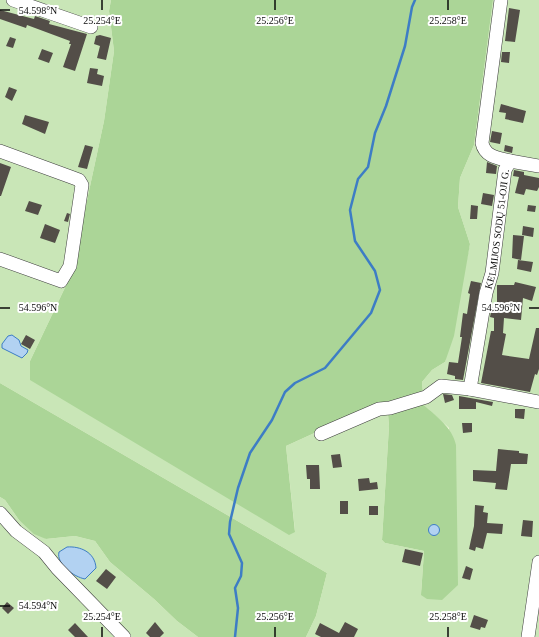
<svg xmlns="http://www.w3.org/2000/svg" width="539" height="637" viewBox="0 0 539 637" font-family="'Times New Roman',serif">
<rect width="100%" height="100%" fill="#fefdea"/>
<path fill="#c9e6b7" d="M0 0H111L109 11 114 51 104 121 71 275 30 361 295 531 286 446 378 404 388 414 389 426 382 540 385 543 424 551 421 595 449 428 424 405 422 382 432 370 445 362 470 244 458 207 460 178 474 145 493 0H539V637H306L316 616 327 573 0 383Z
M0 497 5 500 19 520 46 539 75 536 95 541 110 562 154 599 177 621 198 637H0Z"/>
<path fill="#abd597" d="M111 0H493L474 145 460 178 458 207 470 244 454 336 445 362 432 370 422 382 424 405C437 417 452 427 456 445L458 585 442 600 427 599 421 595 424 551 385 543 382 540 389 426 388 414 378 404 286 446 295 532 289 535 30 380V361L71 275 104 121 114 51 109 11Z
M0 383 327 573 316 616 306 637H198L177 621 154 599 110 562 95 541 75 536 46 539 34 534 19 520 5 500 0 497Z"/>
<path fill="#b2d2f2" stroke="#3d7dc5" d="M12 335 19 340 21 346 28 350 27 353 22 358 2 348V344L8 336Z
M428.5 530a5.5 5.5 0 1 1 11 0a5.5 5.5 0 1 1-11 0Z
M67 547C80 546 95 552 96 568L85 579C74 577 56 564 59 552Z"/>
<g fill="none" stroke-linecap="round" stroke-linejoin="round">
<path stroke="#3d7dc5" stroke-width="2.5" d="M235 637 238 608 235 588 241 576 242 563 229 534 230 522 238 488 250 453 272 420 285 392 295 383 325 368 371 313 380 290 375 271 355 241 350 210 358 179 368 167 375 133 386 106 405 46 412 7 415 0"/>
</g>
<path fill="#534e48" d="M509 8 520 10 515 42 505 41Z
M0 10 34 19 35 16 50 21 49 24 87 34 75 71 63 67 71 44H69L70 41 27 25 26 28 0 19Z
M100 35 111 38 106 60 97 58 100 46 94 44 96 36Z
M10 37 16 39 13 48 6 46Z
M42 49 53 53 49 63 38 59Z
M502 52H510L509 63 501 62Z
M90 68 98 69 97 74 104 76 102 86 87 83Z
M9 87 17 90 12 101 5 97Z
M501 104 526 111 523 123 505 119 506 113 499 112Z
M25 115 49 122 45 134 22 124Z
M492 131 502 133 500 144 490 142Z
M85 145 93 147 87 169 78 167Z
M505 145 513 147 512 153 504 151Z
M487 162 497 166 496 174 486 173Z
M0 163 11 167 1 196H0Z
M514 170 524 172V175L539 178V187L537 191 526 189 524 195 515 193 519 177 513 176Z
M483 193 494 195 492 206 481 204Z
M29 201 42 205 38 215 25 211Z
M471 205 478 206 477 219H470Z
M528 205 536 206 535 212 527 211Z
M67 213 70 214 68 222 64 221Z
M45 224 60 230 55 243 40 238Z
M523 226 534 228 533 237 522 235Z
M513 235 524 236 521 260 512 258Z
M518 260 533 262 531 272 517 269Z
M471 281 481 283 463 380 455 379V376L447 374 449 362 458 363 462 337H460L463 313 467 314 470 294 468 293Z
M515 282 536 287 532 301 523 298 521 320 504 318 503 333 506 334 502 355 529 359 536 328H539V369L537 375 535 374 530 392 481 383 491 331H494V318L490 317 492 307 497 308V285H514Z
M26 335 35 340 30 349 21 344Z
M443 394 452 395 454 400 445 403Z
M459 396 493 402 492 406 476 402V409H459Z
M515 409H525L524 419 515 418Z
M462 423H472V432L463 433Z
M498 449 519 451V453L528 454 527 464H511L507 490 495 489 496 483 473 481V470L496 471Z
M340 454 342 467 333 468 331 455Z
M306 465H319L320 489H310V479H307Z
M369 478 370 483 377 482 378 489 359 491 358 479Z
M340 501H348V514H340Z
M475 505 484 506 483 512 488 513 487 523 503 524 502 534 487 533 483 549 476 547 475 551 469 549 474 526Z
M369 506H378V515H369Z
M523 520 533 521 532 537 521 536Z
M405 549 423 553 420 566 402 562Z
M466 566 473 569 470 580 462 578Z
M106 569 116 577 107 589 96 581Z
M7 602 14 608 8 614 2 608Z
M474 615 488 620 485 628 481 627 480 630 470 627Z
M155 622 164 633 160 637H150L146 633Z
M345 622 358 629 354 637H321L315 634 320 623 339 633Z
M75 623 88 637H75L68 630Z"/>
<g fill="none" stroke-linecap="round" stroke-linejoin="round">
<defs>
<g id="minor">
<path d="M13 0 91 27"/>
<path d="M0 151 71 177 79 180 82 185 70 266 61 281 0 259"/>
<path d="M510 161 539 166"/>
<path d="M470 389 539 402"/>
<path id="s1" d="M321 434 379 409 390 408 426 397 441 386 470 389 486 293 492 273 505 170 510 161C498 158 485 157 482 143L501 0"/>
<path d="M0 513 16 531 44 552 57 568 124 637"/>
<path d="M528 637 539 562"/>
</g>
</defs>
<use href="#minor" stroke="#3e3e3e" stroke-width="14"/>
<use href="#minor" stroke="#fff" stroke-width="13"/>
</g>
<path fill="none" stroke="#0b0b0b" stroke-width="1.5" d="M102 0V10M275 0V10M448 0V10M0 10H10M0 308H10M529 308H539M0 606H10M102 627V637M275 627V637M448 627V637"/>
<g text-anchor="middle" stroke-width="4" stroke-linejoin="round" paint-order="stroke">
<g font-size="10" fill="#0b0b0b" stroke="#fff">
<text dy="4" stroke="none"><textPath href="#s1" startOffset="322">KELMIJOS SODŲ 51-OJI G.</textPath></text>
</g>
</g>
<g font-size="10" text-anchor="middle" fill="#0b0b0b" stroke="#fff" stroke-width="4" stroke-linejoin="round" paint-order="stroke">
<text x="38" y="14">54.598°N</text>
<text x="102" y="24">25.254°E</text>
<text x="275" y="24">25.256°E</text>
<text x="448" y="24">25.258°E</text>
<text x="38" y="311">54.596°N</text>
<text x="501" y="311">54.596°N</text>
<text x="38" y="609">54.594°N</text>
<text x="102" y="620">25.254°E</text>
<text x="275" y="620">25.256°E</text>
<text x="448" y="620">25.258°E</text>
</g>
</svg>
